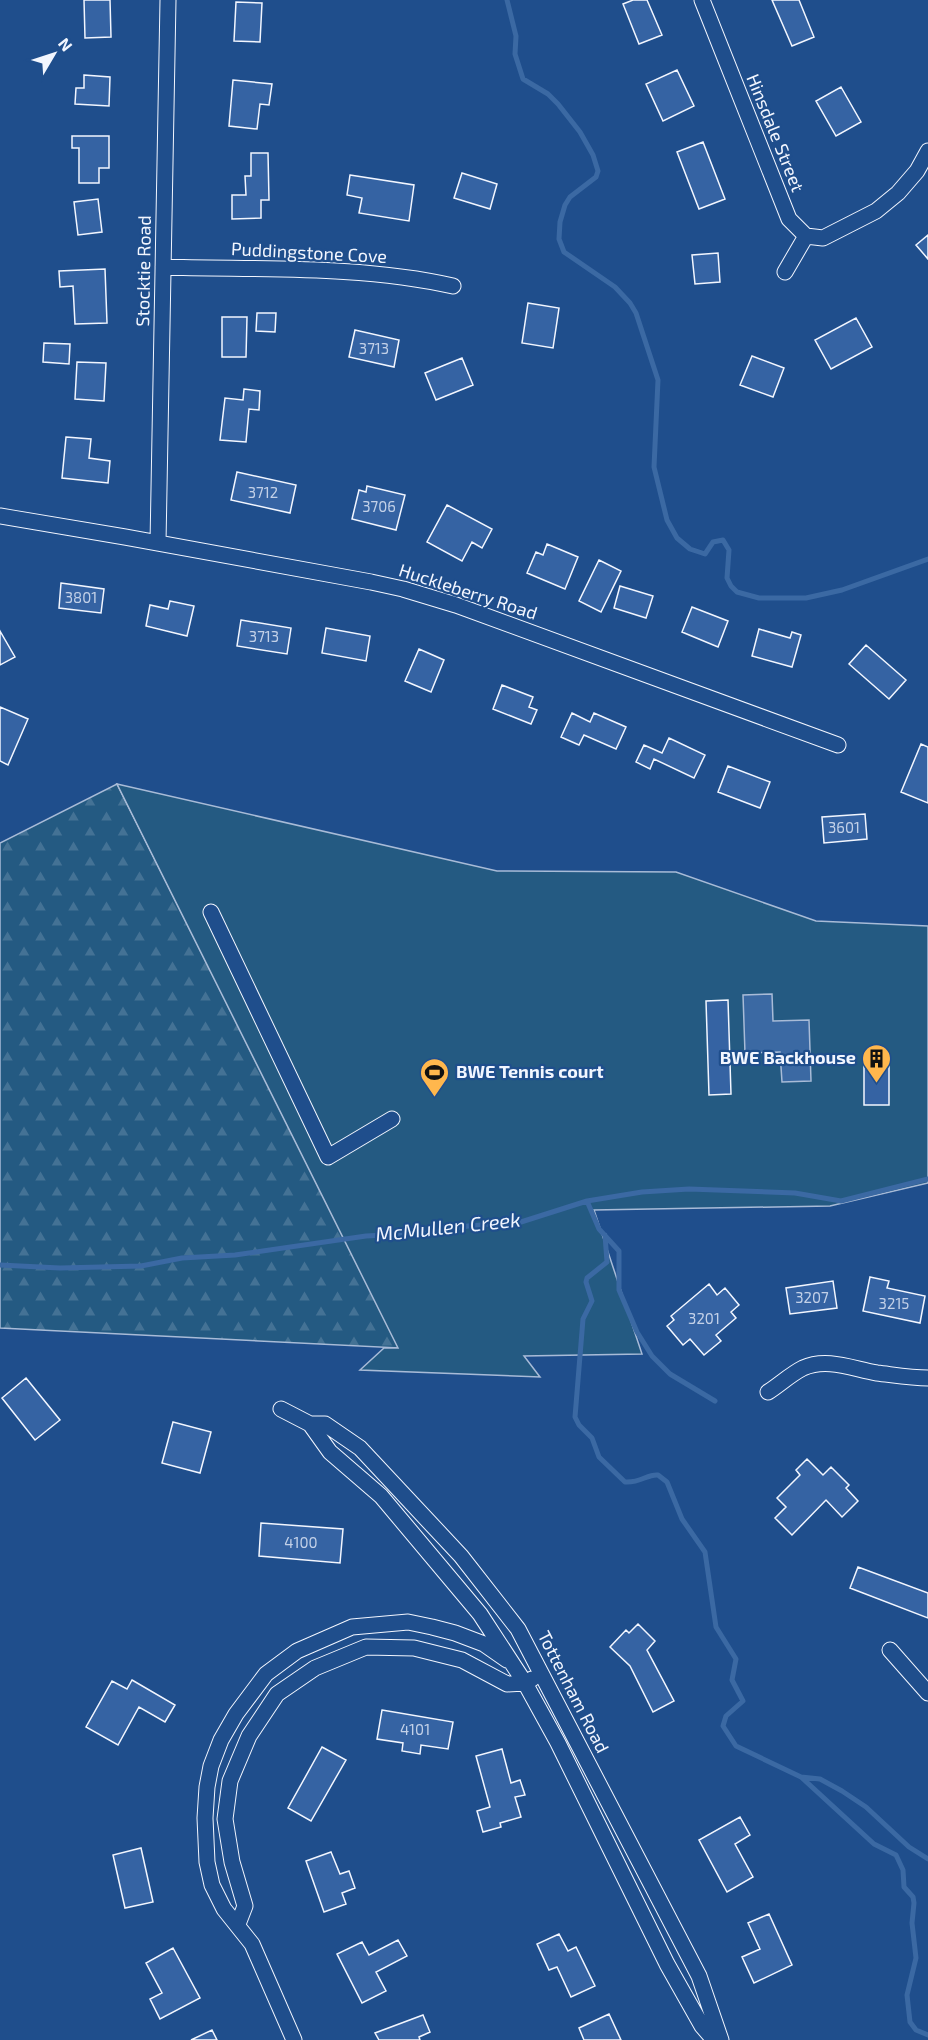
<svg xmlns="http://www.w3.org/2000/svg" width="928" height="2040" viewBox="0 0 928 2040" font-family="'Exo 2',sans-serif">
<defs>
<pattern id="forest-firs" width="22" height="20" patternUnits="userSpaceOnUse" patternTransform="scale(1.5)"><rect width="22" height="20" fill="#245a82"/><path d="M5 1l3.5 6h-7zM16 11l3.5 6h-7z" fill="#447295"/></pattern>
</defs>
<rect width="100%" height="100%" fill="#1f4e8c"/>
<path fill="url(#forest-firs)" stroke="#a8bbd7" stroke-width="1.5" d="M117 784 399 1348 0 1328V843Z"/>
<path fill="#245a82" stroke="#a8bbd7" stroke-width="1.5" d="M117 784 497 871 676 872 816 921 928 926V1183L830 1206 594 1210 642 1354 524 1356 540 1377 360 1370 384 1348H398Z"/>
<path fill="#3b69a3" stroke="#a8bbd7" stroke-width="1.5" d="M772 994 773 1021 809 1020 811 1081 782 1082 780 1052 745 1053 743 995Z"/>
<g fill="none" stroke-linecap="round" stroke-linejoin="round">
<path stroke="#3b69a3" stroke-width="5" d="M507 0 516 36 515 54 523 79 548 94 558 104 580 132 593 155 598 171 596 177 570 197 565 205 560 222 559 239 564 252 615 287 630 303 636 313 658 380 654 467 667 520 677 538 690 549 705 554 713 542 723 540 729 550 727 578 731 586 737 592 759 598H806L842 590 928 559
M587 1201 599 1229 619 1251V1290L637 1332 652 1356 670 1374 715 1401
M605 1235 607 1262 587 1278 586 1282 592 1301 583 1319 575 1417 579 1425 592 1438 599 1457 625 1482C641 1483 647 1474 658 1475L667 1482 682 1519 705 1552 716 1627 736 1659 732 1680 743 1701 726 1716 723 1726 736 1746 801 1777 874 1844 896 1855 903 1870 904 1887 913 1897 914 1903 912 1923 916 1958 907 1995 910 2022 916 2030 928 2035
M0 1265 60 1268 141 1266 182 1258 235 1255 366 1236 427 1233 468 1226 521 1222 587 1201 642 1192 689 1189 795 1193 841 1201 928 1179
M801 1777 820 1779 842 1791 866 1807 909 1847 928 1859"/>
</g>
<path fill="#3563a3" stroke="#f2f6ff" stroke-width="1.5" d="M84 0H110L111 37 85 38Z
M633 0H647L662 35 639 44 623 4Z
M772 0H799L814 37 792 46Z
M236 2 262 3 260 42 234 41Z
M677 70 694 106 663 121 646 84Z
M84 75 110 77 109 106 75 104 76 88H84Z
M233 80 272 84 269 105 260 104 257 129 229 126Z
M841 87 861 122 836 136 816 101Z
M72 136H109V168H99V183H79V148H72Z
M703 142 725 199 699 209 677 152Z
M251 153H268L269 200H261V218L232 219V195H246L245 176H251Z
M462 173 497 184 490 209 454 198Z
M350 175 414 185 409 221 359 213 362 198 347 195Z
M98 199 102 232 78 235 74 202Z
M928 235V259L916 245Z
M718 253 720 282 695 284 692 255Z
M105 269 107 323 75 324 73 286 60 287 59 271Z
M528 303 559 308 553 348 522 343Z
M257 313H276L275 332 256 331Z
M222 317H247L246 357H222Z
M856 318 872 347 831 369 815 340Z
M355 330 399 340 394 367 349 357Z
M44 343 70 344 69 364 43 362Z
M752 356 784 368 773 397 740 385Z
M462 358 473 385 436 400 425 373Z
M77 362 106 363 104 401 75 399Z
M244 389 260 391 259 410 249 409 246 442 220 440 225 398 243 400Z
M66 437 91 439 89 458 110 461 108 483 62 478Z
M237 472 296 485 290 513 231 500Z
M367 486 405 495 396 530 352 519 359 490 366 492Z
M447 505 492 529 482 548 472 542 462 561 427 542Z
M547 544 578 557 565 589 527 573 536 552 543 555Z
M599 560 621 571 601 612 579 601Z
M61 583 104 589 101 613 59 608Z
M620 586 653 596 646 618 614 608Z
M170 601 194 606 187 636 146 626 150 605 168 609Z
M692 607 728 621 718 647 682 632Z
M241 620 291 628 287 654 237 646Z
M326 628 370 636 366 661 322 653Z
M759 629 790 638 792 632 801 635 792 667 752 656Z
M0 631 15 657 0 665Z
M866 645 906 680 889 699 849 664Z
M419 649 444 660 431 692 405 681Z
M502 685 533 697 529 707 537 710 531 724 493 709Z
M0 707 28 719 8 765 0 761Z
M572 713 590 722 594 713 626 727 616 749 584 735 579 745 561 737Z
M669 738 705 755 694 778 654 759 650 769 636 762 644 745 662 753Z
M921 744 928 747V803L901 792Z
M728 766 770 782 760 808 718 792Z
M865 814 867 839 824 843 822 817Z
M728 1000 731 1094 709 1095 706 1001Z
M864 1062H889V1105H864Z
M870 1277 889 1281 887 1288 925 1296 920 1323 863 1311Z
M833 1281 837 1308 790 1314 786 1288Z
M709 1284 717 1295 725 1288 739 1305 731 1312 736 1318 716 1335 721 1341 704 1355 690 1339 683 1345 667 1326 674 1320 671 1316Z
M26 1378 60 1420 35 1440 2 1398Z
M173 1422 211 1432 200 1473 162 1463Z
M807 1459 823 1475 831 1467 849 1485 846 1488 858 1501 842 1517 826 1500 792 1535 775 1518 786 1507 777 1498 800 1475 796 1470Z
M261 1523 343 1529 340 1563 259 1556Z
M858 1567 928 1593V1618L850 1588Z
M638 1624 655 1641 647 1650 674 1701 653 1712 630 1666 610 1647 626 1630 629 1633Z
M132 1680 175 1705 165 1722 139 1707 118 1745 86 1727 112 1681 127 1689Z
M382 1710 453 1722 448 1749 421 1745 420 1754 402 1751 403 1743 377 1739Z
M322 1747 346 1760 311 1821 288 1808Z
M502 1749 511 1783 520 1780 525 1795 515 1797 521 1817 500 1823 501 1827 483 1832 477 1811 490 1807 476 1756Z
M740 1817 750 1835 735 1844 753 1877 727 1892 699 1840Z
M141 1848 153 1902 125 1908 113 1855Z
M331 1852 340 1874 349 1871 355 1888 342 1893 346 1904 324 1912 306 1861Z
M769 1914 792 1965 754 1983 742 1957 760 1949 748 1923Z
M559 1934 568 1951 576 1947 595 1986 571 1997 557 1967 549 1970 537 1944Z
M398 1940 407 1956 376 1972 386 1991 362 2003 337 1954 362 1942 369 1955Z
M173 1948 200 1998 160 2019 150 1999 162 1993 146 1963Z
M609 2014 621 2040H584L579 2028Z
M423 2015 430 2032 419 2037 420 2040H379L375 2033Z
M212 2030 217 2040H191Z"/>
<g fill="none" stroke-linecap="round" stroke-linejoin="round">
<defs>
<path id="minor" d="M702 0 789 219 806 236
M806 236 823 238 876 211 898 193 917 171 928 151
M163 267C258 270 361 265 453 286
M785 272 806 236
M0 516 125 537 371 582 403 589 456 605 838 745
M158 543 168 0
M211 912 328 1157 392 1119
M768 1392C779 1385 791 1374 803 1368 827 1357 853 1369 877 1373 894 1375 911 1378 928 1378
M281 1409 310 1424 330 1452 381 1496 480 1614 525 1683 558 1743 667 1964 702 2026 714 2040
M310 1424H325L360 1448 461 1556 518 1629 699 1976 721 2040
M890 1650 928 1693
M238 1924 245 1906 232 1862 225 1819 230 1781 249 1736 277 1694 315 1668 366 1647 414 1648 462 1660 507 1684 525 1683 532 1679
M294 2040 252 1944 224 1909 212 1885 207 1862 205 1818 207 1787 211 1766 221 1740 236 1714 266 1674 297 1651 352 1627 408 1622 432 1627 455 1633 484 1644 507 1660"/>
</defs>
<use href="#minor" stroke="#f2f6ff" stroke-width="17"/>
<use href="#minor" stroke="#1f4e8c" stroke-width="15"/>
</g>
<defs>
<symbol id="building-pin" viewBox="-11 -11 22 30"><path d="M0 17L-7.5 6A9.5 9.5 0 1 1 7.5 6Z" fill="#ffb74d" stroke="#1f4e8c"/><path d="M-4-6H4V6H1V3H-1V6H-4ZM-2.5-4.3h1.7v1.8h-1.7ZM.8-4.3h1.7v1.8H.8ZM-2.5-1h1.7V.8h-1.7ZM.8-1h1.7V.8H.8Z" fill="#111"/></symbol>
<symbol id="stadium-pin" viewBox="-11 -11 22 30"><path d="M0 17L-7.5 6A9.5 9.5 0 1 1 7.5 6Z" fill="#ffb74d" stroke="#1f4e8c"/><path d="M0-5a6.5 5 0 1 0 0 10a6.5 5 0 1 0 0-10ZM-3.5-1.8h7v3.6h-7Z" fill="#111"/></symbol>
</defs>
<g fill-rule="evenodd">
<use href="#building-pin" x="860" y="1042" width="33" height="45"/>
<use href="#stadium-pin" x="418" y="1056" width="33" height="45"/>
</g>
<g text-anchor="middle" stroke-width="4.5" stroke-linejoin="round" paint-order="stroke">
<g font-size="15" fill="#c3d1e8">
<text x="374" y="354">3713</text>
<text x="263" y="498">3712</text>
<text x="379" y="512">3706</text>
<text x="81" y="603">3801</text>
<text x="264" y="642">3713</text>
<text x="844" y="833">3601</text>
<text x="812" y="1303">3207</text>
<text x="894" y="1309">3215</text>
<text x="704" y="1324">3201</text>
<text x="301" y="1548">4100</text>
<text x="415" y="1735">4101</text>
</g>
<g font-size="18" fill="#f2f6ff" stroke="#1f4e8c">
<text transform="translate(775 133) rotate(68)" y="6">Hinsdale Street</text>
<text transform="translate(309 253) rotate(3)" y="6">Puddingstone Cove</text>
<text transform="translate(144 271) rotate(-89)" y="6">Stocktie Road</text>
<text transform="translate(468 592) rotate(18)" y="6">Huckleberry Road</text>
<text transform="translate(573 1692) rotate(63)" y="6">Tottenham Road</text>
</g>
<g font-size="18" font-weight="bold" fill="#f2f6ff" stroke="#1f4e8c" text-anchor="end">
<text x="856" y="1064">BWE Backhouse</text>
<text x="456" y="1078" text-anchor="start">BWE Tennis court</text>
</g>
<g font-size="20" font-style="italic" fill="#f2f6ff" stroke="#1f4e8c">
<text transform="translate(448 1227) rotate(-6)" y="7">McMullen Creek</text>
</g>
</g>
<g transform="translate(54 54) rotate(51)" stroke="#1f4e8c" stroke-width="4.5" paint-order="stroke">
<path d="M0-4.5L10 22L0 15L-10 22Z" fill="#f2f6ff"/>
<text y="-9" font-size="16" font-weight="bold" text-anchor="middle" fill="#f2f6ff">N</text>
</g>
</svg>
